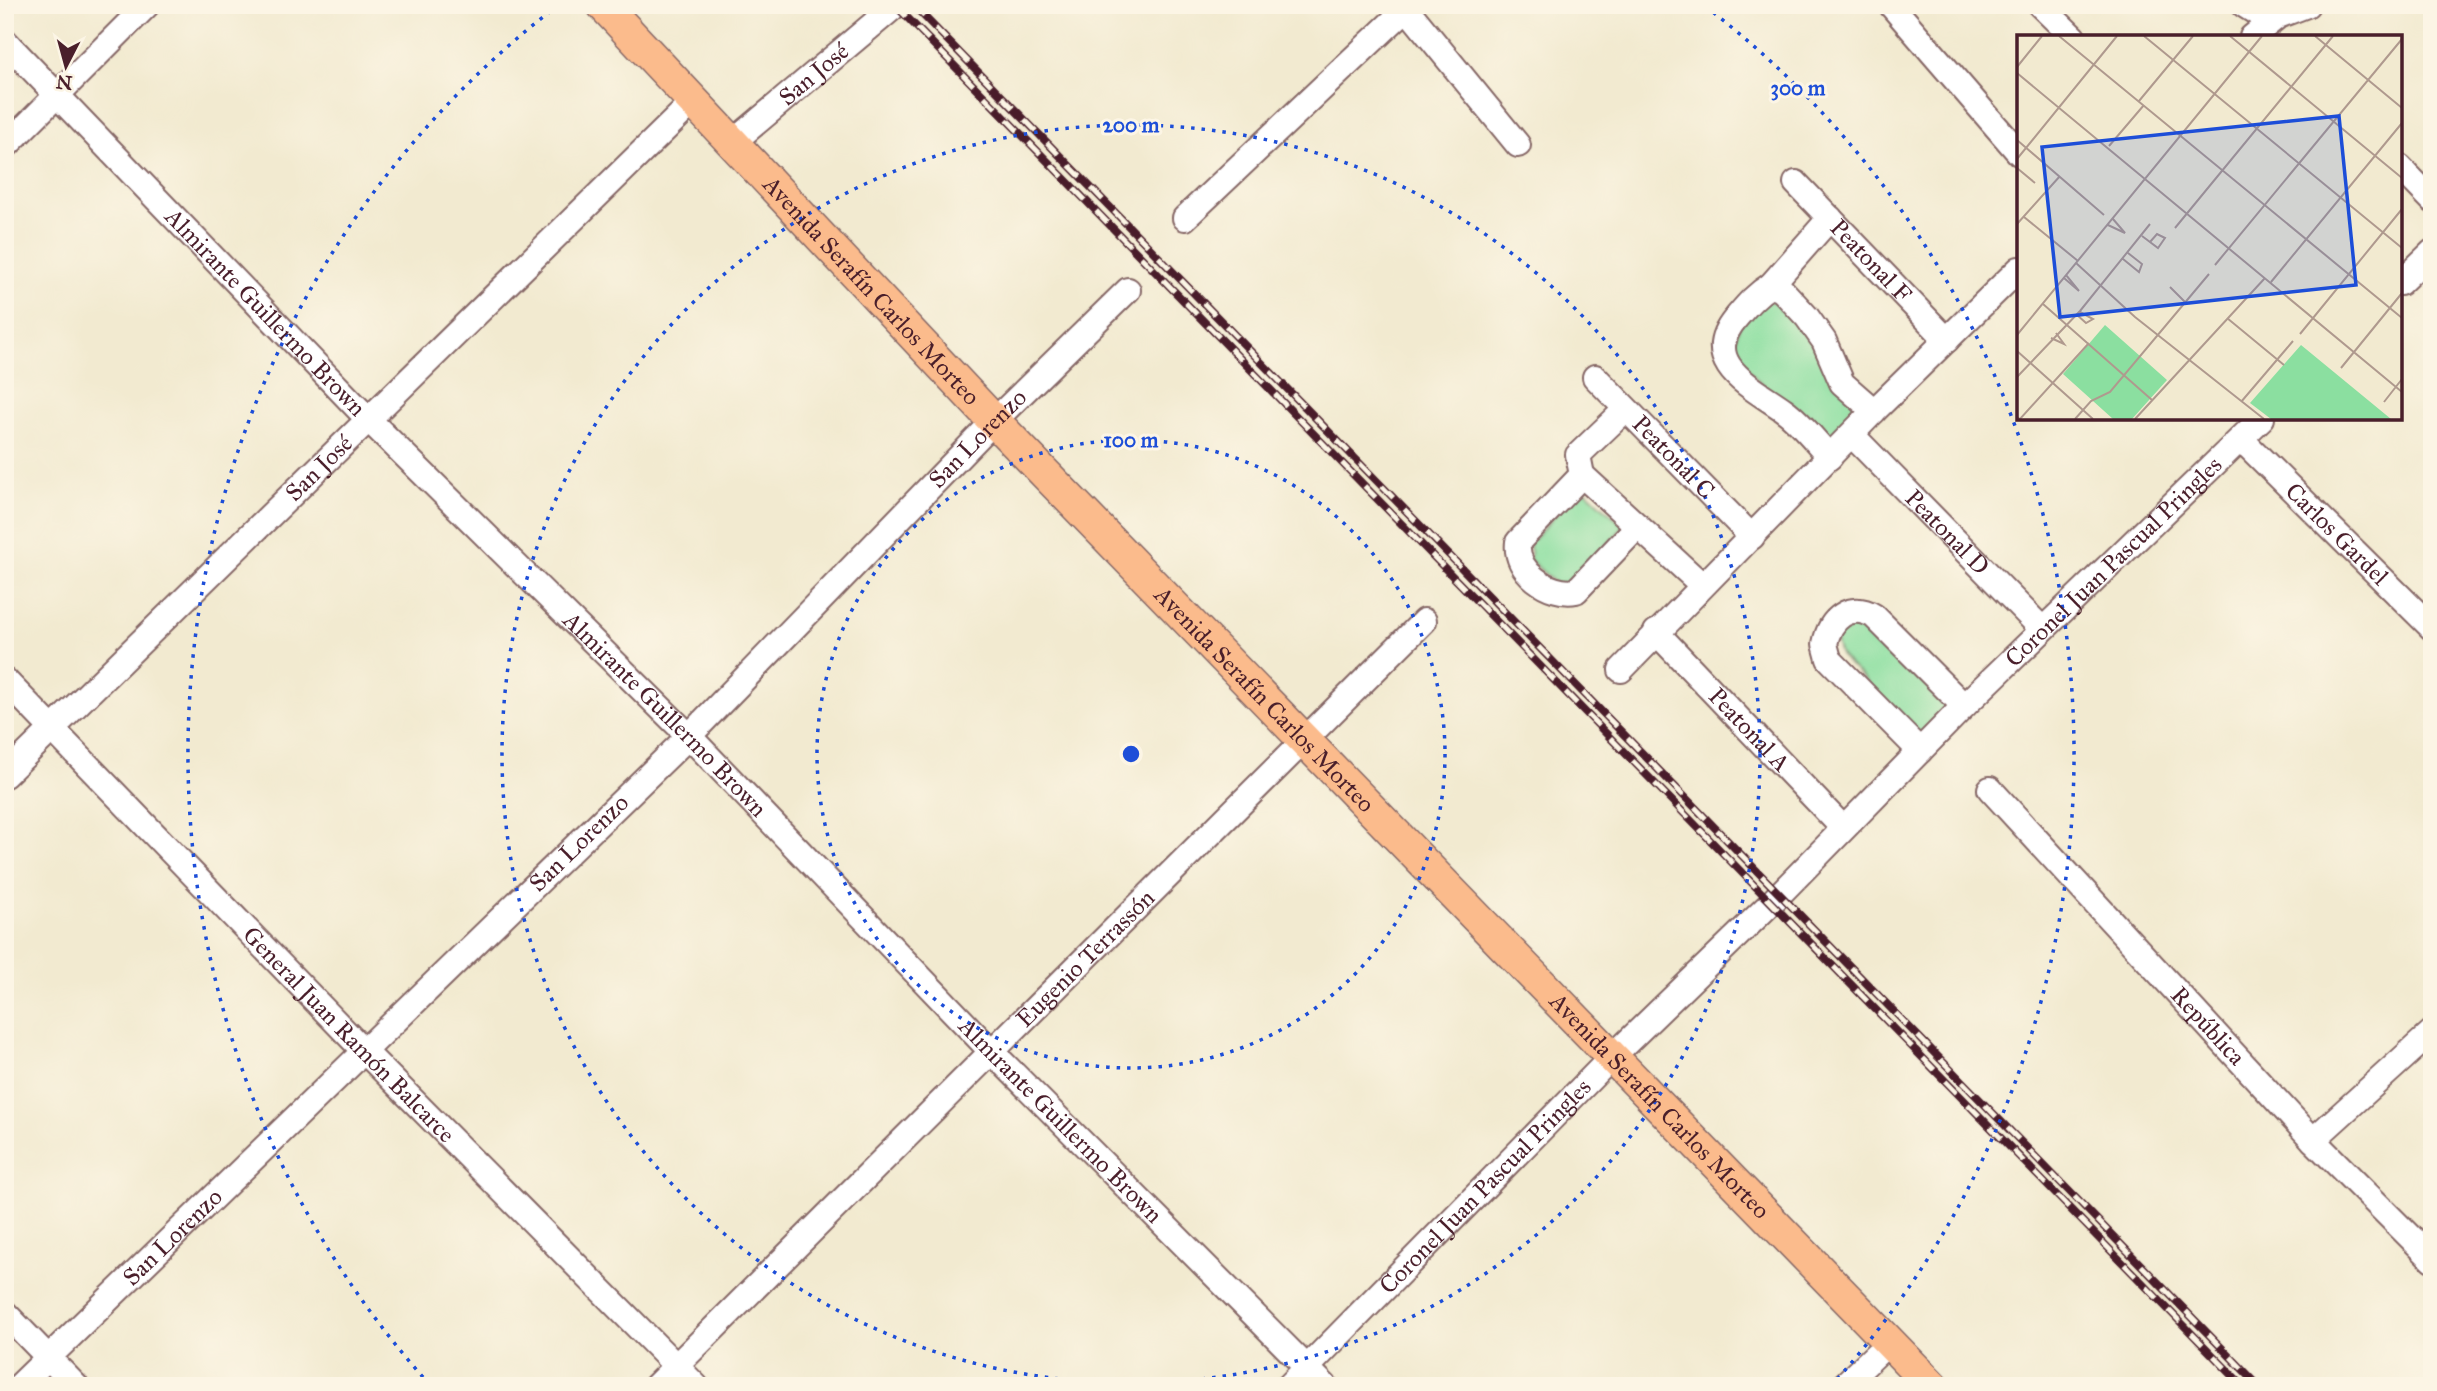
<svg xmlns="http://www.w3.org/2000/svg" width="2437" height="1391" viewBox="0 0 2437 1391" font-family="'IM FELL Great Primer',serif">
<rect width="100%" height="100%" fill="#fcf5e5"/>
<filter id="ink" filterUnits="userSpaceOnUse"><feTurbulence type="fractalNoise" baseFrequency=".0143" numOctaves="2"/><feDisplacementMap in="SourceGraphic" scale="14" xChannelSelector="R" yChannelSelector="G"/><feConvolveMatrix kernelMatrix="1 2 1 2 8 2 1 2 1" color-interpolation-filters="sRGB"/></filter>
<filter id="wash" filterUnits="userSpaceOnUse"><feTurbulence type="fractalNoise" baseFrequency=".00686" numOctaves="4" result="noise"/><feDisplacementMap in="SourceGraphic" scale="28" xChannelSelector="R" yChannelSelector="G"/><feGaussianBlur stdDeviation="1.57" result="paint"/><feColorMatrix in="noise" values="0 0 0 0 0 0 0 0 0 0 0 0 0 0 0 0 0 1.4 0 .05"/><feComposite in="paint" operator="in"/></filter>
<g filter="url(#wash)">
<rect width="100%" height="100%" fill="#f2ead0"/>
<path fill="#8bdfa0" stroke="#6a7f66" stroke-width="2" d="M1773 301C1805 315 1839 381 1859 411L1828 438C1795 412 1757 387 1734 350L1739 326 1766 302Z
M1582 487 1624 526 1576 581 1556 584 1530 560V543Z
M1863 622 1952 703 1919 735 1840 655 1835 638 1842 628Z"/>
</g>
<g filter="url(#ink)">
<g fill="none" stroke-linecap="round" stroke-linejoin="round">
<defs>
<g id="minor">
<path d="M1891 5 2019 153"/>
<path d="M2040 5 2073 37"/>
<path d="M2244 5 2270 21"/>
<path d="M1407 9 1518 145"/>
<path d="M2252 37 2278 16 2307 5"/>
<path id="s1" d="M5 41 369 420 689 736 992 1052 1325 1386"/>
<path id="s2" d="M732 143 896 5"/>
<path d="M5 147 147 5"/>
<path d="M2400 167 2432 200"/>
<path id="s3" d="M1796 183 1947 340"/>
<path d="M1185 218 1410 5"/>
<path d="M2400 283 2432 252"/>
<path d="M1771 285 1830 218"/>
<path id="s4" d="M1595 377 1752 537"/>
<path id="s5" d="M1852 435 2042 629"/>
<path id="s6" d="M2241 439 2432 628"/>
<path d="M1830 457C1815 441 1801 422 1784 410 1752 387 1698 363 1736 318 1747 305 1756 294 1771 285L1782 290 1807 317 1824 341 1842 383 1874 411"/>
<path d="M1582 475 1578 455 1625 410"/>
<path d="M1638 526 1576 591C1549 596 1514 571 1518 542L1582 475 1702 585"/>
<path id="s7" d="M1656 632 1843 828"/>
<path d="M1621 670 1874 411 2019 269"/>
<path id="s8" d="M5 680 363 1050 696 1386"/>
<path d="M1920 751 1829 659 1825 644C1830 618 1850 602 1874 616L1964 706"/>
<path id="s9" d="M5 775 693 102"/>
<path id="s10" d="M1990 789 2313 1140 2432 1259"/>
<path d="M2313 1140 2432 1032"/>
<path d="M5 1313 76 1386"/>
<path id="s11" d="M19 1386 689 736 994 421 1128 290"/>
<path id="s12" d="M656 1386 1424 621"/>
<path id="s13" d="M1289 1386 1611 1058 1770 904 1964 706 2262 418"/>
<path d="M1843 1386 1889 1342"/>
</g>
<g id="major">
<path id="s14" d="M603 5 994 421 1932 1386"/>
</g>
</defs>
<use href="#minor" stroke="#856665" stroke-width="28"/>
<use href="#major" stroke="#856665" stroke-width="35"/>
<use href="#minor" stroke="#fff" stroke-width="24"/>
<use href="#major" stroke="#fbbb8c" stroke-width="32"/>
<defs>
<path id="rail" d="M895 5 2243 1386
M913 5 2259 1386"/>
</defs>
<use href="#rail" stroke="#4a1f2b" stroke-width="8"/>
<use href="#rail" stroke="#fcf5e5" stroke-width="5" stroke-dasharray="16" stroke-linecap="butt"/>
</g>
</g>
<g fill="none" stroke="#1d4ed8" stroke-width="3.5" stroke-dasharray="3.5 7">
<circle cx="1131" cy="754" r="314"/>
<circle cx="1131" cy="754" r="629"/>
<path d="M430 1385A943 943 0 0 1 557 6M1705 6A943 943 0 0 1 1832 1385"/>
</g>
<g text-anchor="middle" stroke-width="6" stroke-linejoin="round" paint-order="stroke">
<g font-size="24" fill="#4a1f2b" stroke="#fcf5e5">
<text dy="8" stroke="none"><textPath href="#s2" startOffset="107">San José</textPath></text>
<text dy="8" stroke="none"><textPath href="#s3" startOffset="108">Peatonal F</textPath></text>
<text dy="8" stroke="none"><textPath href="#s14" startOffset="392">Avenida Serafín Carlos Morteo</textPath></text>
<text dy="8" stroke="none"><textPath href="#s1" startOffset="376">Almirante Guillermo Brown</textPath></text>
<text dy="8" stroke="none"><textPath href="#s11" startOffset="1348">San Lorenzo</textPath></text>
<text dy="8" stroke="none"><textPath href="#s4" startOffset="112">Peatonal C</textPath></text>
<text dy="8" stroke="none"><textPath href="#s9" startOffset="439">San José</textPath></text>
<text dy="8" stroke="none"><textPath href="#s5" startOffset="136">Peatonal D</textPath></text>
<text dy="8" stroke="none"><textPath href="#s6" startOffset="135">Carlos Gardel</textPath></text>
<text dy="8" stroke="none"><textPath href="#s13" startOffset="1166">Coronel Juan Pascual Pringles</textPath></text>
<text dy="8" stroke="none"><textPath href="#s14" startOffset="959">Avenida Serafín Carlos Morteo</textPath></text>
<text dy="8" stroke="none"><textPath href="#s1" startOffset="943">Almirante Guillermo Brown</textPath></text>
<text dy="8" stroke="none"><textPath href="#s7" startOffset="135">Peatonal A</textPath></text>
<text dy="8" stroke="none"><textPath href="#s11" startOffset="780">San Lorenzo</textPath></text>
<text dy="8" stroke="none"><textPath href="#s12" startOffset="606">Eugenio Terrassón</textPath></text>
<text dy="8" stroke="none"><textPath href="#s10" startOffset="322">República</textPath></text>
<text dy="8" stroke="none"><textPath href="#s8" startOffset="494">General Juan Ramón Balcarce</textPath></text>
<text dy="8" stroke="none"><textPath href="#s14" startOffset="1526">Avenida Serafín Carlos Morteo</textPath></text>
<text dy="8" stroke="none"><textPath href="#s1" startOffset="1510">Almirante Guillermo Brown</textPath></text>
<text dy="8" stroke="none"><textPath href="#s13" startOffset="280">Coronel Juan Pascual Pringles</textPath></text>
<text dy="8" stroke="none"><textPath href="#s11" startOffset="214">San Lorenzo</textPath></text>
</g>
</g>
<g transform="translate(2017 35)">
<rect width="385" height="385" fill="#f2ead0"/>
<path d="M88 290 150 345 115 384H96L46 339ZM284 310 374 384H254L233 368Z" fill="#8bdfa0"/>
<path fill="none" stroke="#af998e" stroke-width="2" d="M42 1 385 283M127 1 385 213M213 1 385 143M298 1 385 73M0 32 25 1M0 38 385 357M122 66 176 1M0 105 87 180M92 111 127 70M0 124 100 1M0 133 18 148M7 182 61 226M0 189 43 141M91 190 108 198 96 184M158 193 316 1M125 201 141 213 148 203 140 199 133 207M106 224 122 237 125 229 111 218M59 228 118 282 247 384M198 230 385 4M47 243 62 256 49 240M254 247 385 88M153 252 168 267M26 269 135 365M59 279 69 288 76 284 63 277M210 283 267 330M283 299 385 174M0 300 245 1M34 303 47 309 39 298M0 316 76 384M324 333 385 258M0 342 63 276 133 189M224 367 276 306M367 367 385 344M0 382 3 384 72 308M58 384 74 366 93 357 192 239M118 384 248 243"/>
<path fill="#1d4ed8" fill-opacity="0.15" stroke="#1d4ed8" stroke-width="3.5" d="M322 81 339 250 43 282 25 112Z"/>
<rect width="385" height="385" fill="none" stroke="#4a1f2b" stroke-width="3.5"/>
</g>
<circle cx="1131" cy="754" r="10" fill="#1d4ed8" stroke="#fcf5e5" stroke-width="3.5"/>
<g font-size="21" text-anchor="middle" font-weight="bold" fill="#1d4ed8" stroke="#fcf5e5" stroke-width="6" stroke-linejoin="round" paint-order="stroke">
<text x="1798" y="95">300 m</text>
<text x="1131" y="132">200 m</text>
<text x="1131" y="447">100 m</text>
</g>
<rect width="2437" height="1391" fill="none" stroke="#fcf5e5" stroke-width="28"/>
<g transform="translate(66 66) rotate(186)" stroke="#fcf5e5" stroke-width="5" paint-order="stroke">
<path d="M0-5L12 26L0 18L-12 26Z" fill="#4a1f2b"/>
<text y="-10" font-size="19" font-weight="bold" text-anchor="middle" fill="#4a1f2b">N</text>
</g>
</svg>
